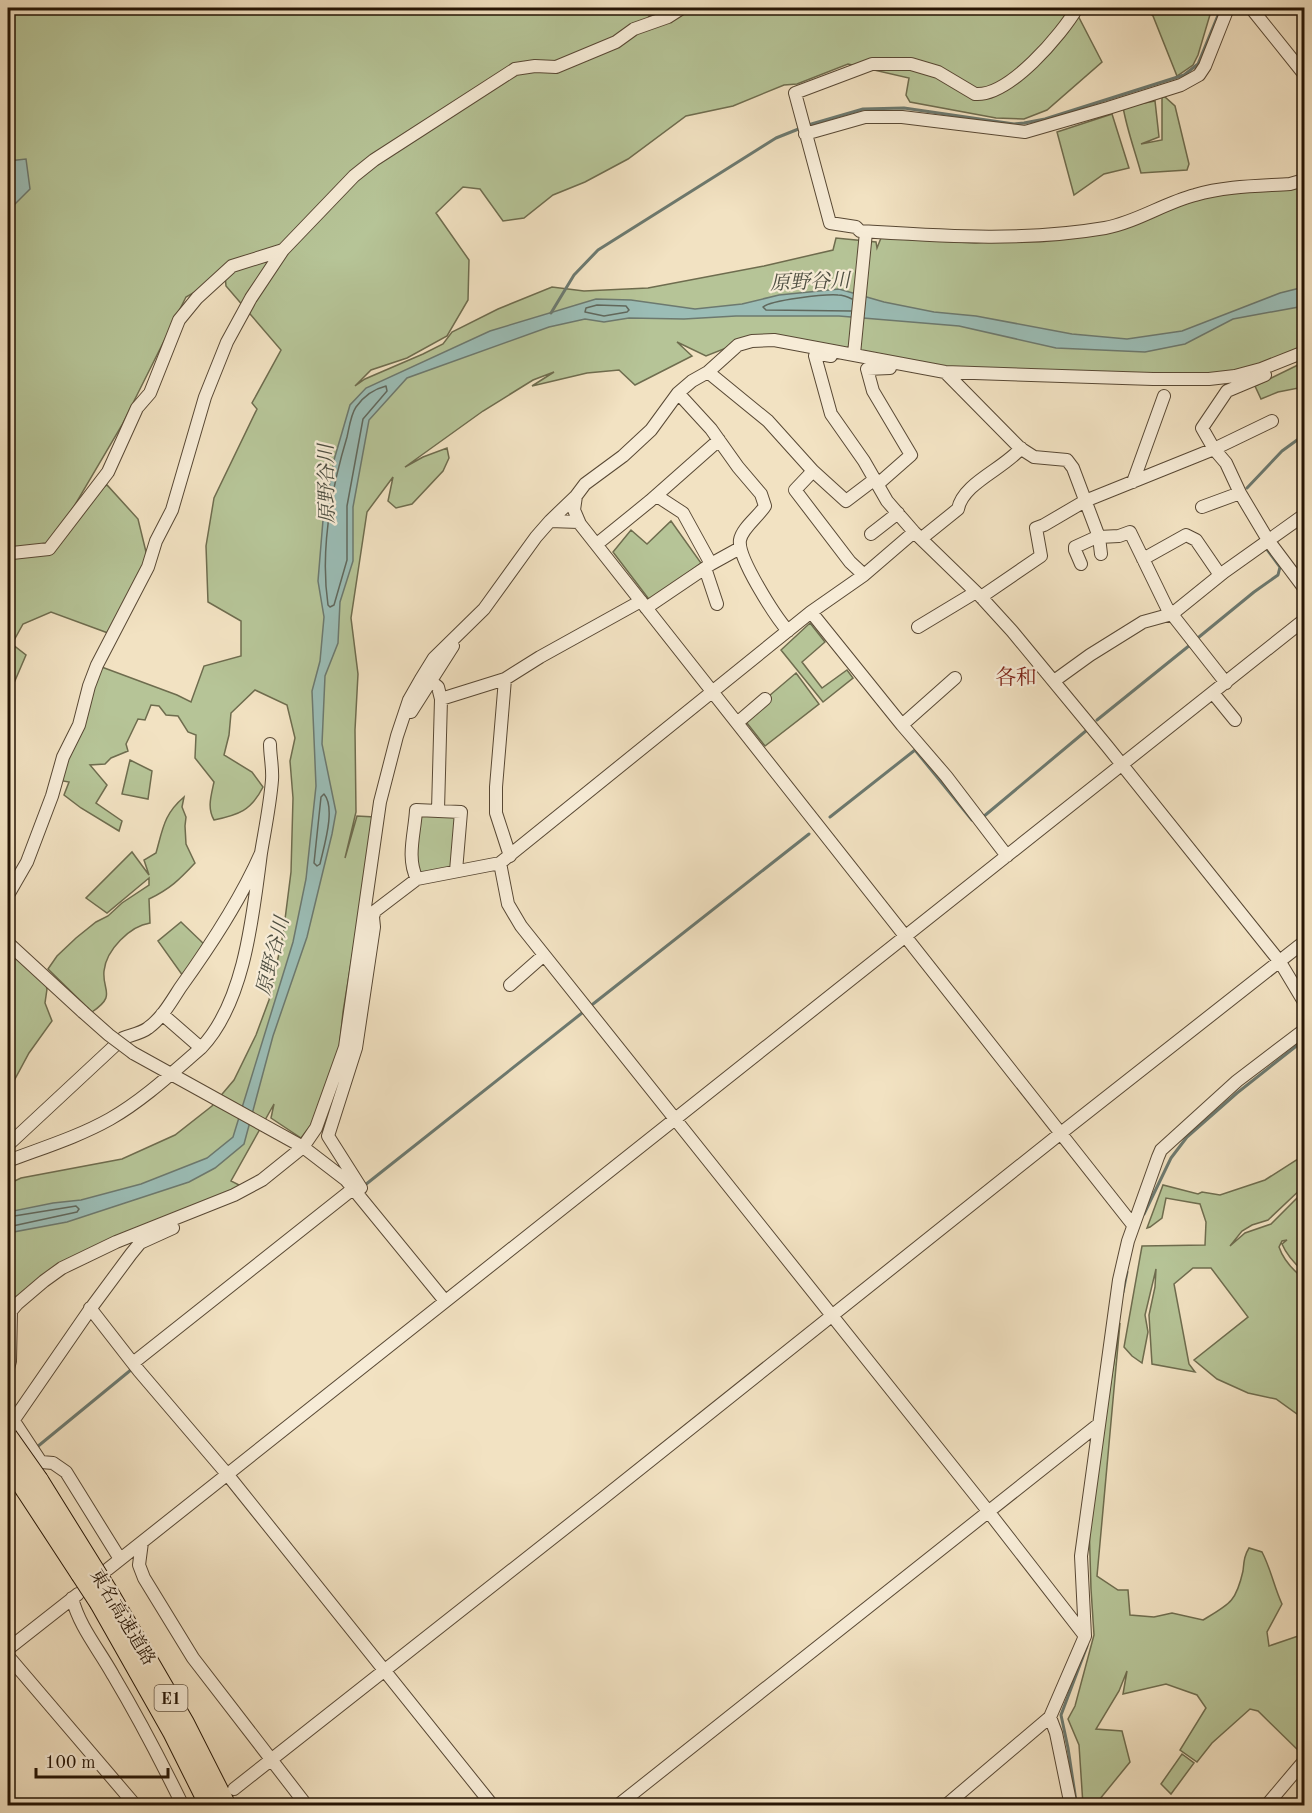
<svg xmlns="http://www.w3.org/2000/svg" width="1312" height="1813" viewBox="0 0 1312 1813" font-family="'Old Standard TT','Noto Serif JP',serif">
<rect width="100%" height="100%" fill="#f2e2c2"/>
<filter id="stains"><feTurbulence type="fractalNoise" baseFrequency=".00333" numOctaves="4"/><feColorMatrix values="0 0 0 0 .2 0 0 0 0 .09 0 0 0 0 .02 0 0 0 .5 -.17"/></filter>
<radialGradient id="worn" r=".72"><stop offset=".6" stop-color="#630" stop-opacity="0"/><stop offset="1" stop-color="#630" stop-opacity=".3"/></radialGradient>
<path fill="#b6c497" stroke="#6e6c4e" stroke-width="1.5" d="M8 8H666L648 17 674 8H1074L1102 62 1047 110 1024 119 996 118 910 102 906 95 909 78 848 64 797 84 784 85 733 106 686 116 628 159 585 182 553 195 524 218 503 221 480 189 463 187 436 213 469 260 468 300 447 336 407 358 371 370 355 386 365 379 423 354 443 344 452 332 498 309 552 287 584 291 648 288 764 266 833 250 836 238 876 242 877 248 881 238 976 243 1081 232 1160 206 1274 185 1304 182V351L1243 374 945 372 759 335 706 356 677 342 692 356 635 385 619 370 587 373 532 386 554 372 533 380 483 411 405 467 423 457 447 448 449 458 443 471 412 504 396 508 388 501 393 477 367 512 351 618 358 674 355 730 356 812 345 858 357 816 375 817 343 1012 339 1051 311 1125 301 1138 271 1118 274 1104 231 1181 243 1187 88 1256 11 1311 8 1365V1184L21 1178 122 1159 175 1135 212 1106 234 1080 256 1035 269 1000 283 935 291 872 293 798 290 761 295 738 287 705 255 690 231 713 229 735 224 755 252 772 263 787C251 811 238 815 214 820 207 808 211 796 214 782L195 758 196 735 188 732 178 716 166 715 159 706 151 705 145 720 138 719 126 744 128 751 111 758 105 764 90 765 107 785 96 803 122 821 119 831 81 808 64 795 69 782 58 780 99 666 177 695 191 702 204 666 241 656V621L208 602 206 546 214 498 257 409 252 403 281 350 226 286 225 275 186 297 122 425 66 520 94 491 107 485 138 519 147 556 108 633 51 612 23 624 12 644 26 655 8 697Z
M1145 8H1212L1198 55 1193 65 1177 76 1153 16Z
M1162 97H1165L1175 106 1189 164 1187 170 1141 173C1135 151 1127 130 1123 107L1155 101 1159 137 1141 144 1162 140Z
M1112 114 1129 168 1104 174 1074 195 1057 132Z
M1304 362V387L1278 392 1261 399 1255 386Z
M671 521 701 563 651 602 613 552 631 530 647 544Z
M810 623 825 642 802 662 822 688 847 670 853 678 823 702 781 650Z
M796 673 819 704 765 746 743 718Z
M130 760 152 771 148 799 122 794Z
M184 797 182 807 186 817 185 826 186 844 195 863C179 880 170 889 149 899L150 923C130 926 106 950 104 971 102 991 117 995 92 1012L48 969 57 956 76 938 96 922 108 916 122 903 149 885V878L107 913 86 898 132 852 149 875 144 860 156 853C163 828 164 814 184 797Z
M418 812 459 813 454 870 418 876 414 869Z
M181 922 205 945 183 976 158 941Z
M8 950 46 985 47 989 45 1003 52 1021 29 1053 8 1092V982L11 978 8 973Z
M1304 1155V1186L1268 1220 1252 1225 1242 1231 1230 1246 1245 1233 1271 1224 1304 1191V1272C1295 1264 1287 1256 1282 1244L1287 1240 1282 1241 1279 1247C1283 1259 1294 1271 1304 1279V1419L1276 1399 1248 1393 1217 1379 1194 1360 1248 1317 1211 1268H1193L1174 1284 1189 1364 1195 1372 1152 1364 1149 1315 1155 1287 1156 1269 1145 1315 1148 1332 1142 1363 1132 1356 1124 1347 1142 1246 1205 1245 1206 1222 1200 1204 1166 1198 1162 1218 1150 1227 1147 1228 1163 1185 1198 1194 1202 1192 1220 1195 1265 1180Z
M1120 1323 1097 1576 1118 1590H1128L1130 1615 1154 1617 1172 1613 1203 1620C1230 1604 1236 1602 1243 1571 1244 1562 1244 1556 1249 1548L1262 1552C1271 1569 1274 1587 1282 1604L1267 1632 1269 1646 1304 1634V1756L1258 1711 1250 1709 1212 1743 1197 1762 1180 1750 1206 1708 1197 1695 1166 1684 1123 1694 1127 1671 1119 1691 1096 1729 1122 1731 1130 1762 1095 1805H1083L1079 1745 1068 1719 1075 1706 1094 1635 1091 1589 1089 1522Z
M1182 1754 1194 1763 1171 1794 1161 1784Z"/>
<path fill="#9bbdb6" stroke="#6c796f" stroke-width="1.5" d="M26 159 30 189 8 211V161Z
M1304 287V306L1233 319 1185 344 1145 352 1056 348 959 326 839 316H736L684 319 629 318 604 322 585 319 549 327 407 378 369 420 353 507V561L340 602 338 643 325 676 322 744 336 812 332 834 307 937 273 1036 244 1144 215 1168 189 1182 67 1222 8 1233V1212L53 1203 81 1200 141 1184 207 1158 233 1137 293 942 306 879 316 786 312 691 320 661 324 617 318 581 323 520 334 460 350 405 366 388 490 331 596 299 631 300 695 309 742 304 779 295 839 289 884 302 934 312 976 316 1072 334 1127 339 1182 331 1280 293Z"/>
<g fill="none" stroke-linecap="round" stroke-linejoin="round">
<path stroke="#60685d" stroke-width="1.5" d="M597 305 626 306 629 310 627 312 604 316 585 312 586 308Z
M851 311 766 310 763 307C771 300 825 294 838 295 842 295 848 297 852 299
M386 386 387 391 363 419 347 506V560L334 605 330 607 328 605C320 550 331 490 347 437 349 428 351 414 356 407 363 397 374 389 386 386Z
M324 794C336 808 324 846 320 864L317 866 314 863 321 797Z
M8 1217 76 1206 79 1209 77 1212 8 1227"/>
<path stroke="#6c796f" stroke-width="3" d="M808 125 863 109 904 108 1014 124 1024 123 1045 119 1184 75 1198 64 1221 8
M551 313 574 275 598 250 776 138 801 128
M1247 488 1282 451 1304 435
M1199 637 1254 592 1278 575 1280 567 1266 548
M1097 720 1190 645
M830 817 915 750 972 820
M983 817 1087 730
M593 1004 809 834
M365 1185 582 1013
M1144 1214 1171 1158 1187 1137 1237 1093 1304 1040
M1123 1292 1127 1272
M37 1447 132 1369
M1076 1801 1068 1748 1061 1715 1087 1646"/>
<defs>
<path id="minor" d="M1077 8C1062 34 1009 97 975 94L938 72 911 64H872L795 93 830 223 856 227 860 231C942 236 1023 242 1105 228 1137 222 1164 203 1195 195 1225 186 1259 186 1290 184L1304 180
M1251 8 1304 74
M805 134 865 117H902L1025 132 1108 108 1181 85 1199 75 1205 66 1228 8
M854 354 866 232
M831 356 820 354 815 356 831 414 864 461 887 501 914 532 981 597 1012 631 1107 746 1280 962 1304 1002
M708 372 768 421 813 471 846 501 875 479
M945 372 1020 448 1034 457 1067 460 1073 468 1099 537 1119 536 1130 532 1167 608 1226 683
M1265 375 1227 391 1202 428 1214 449 1226 463 1240 493 1268 540 1304 588
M678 393 711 429 738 467 761 494 765 506C759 516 742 528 740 540 737 557 775 616 788 631
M813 471 795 490 850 562 864 575
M1133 482 1164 396
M878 484 911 455 873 391 867 369 890 368
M576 496 574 510 580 524 1133 1225
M657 496 683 513 711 564
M1202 507 1240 493
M550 521 579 522
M871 534 898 513
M1099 537 1101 554
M922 538 958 509C963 483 1004 469 1021 448
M597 544 650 501 719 440
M8 556 12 553 49 549 108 472 137 408 150 393 179 320 197 298 232 266 283 250
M1143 559 1186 535 1196 540 1220 575
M1081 564 1075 550V547L1099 536
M705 568 717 604
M981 597 1041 556 1036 528 1044 525 1085 501 1214 449 1272 421
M646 608 711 564 740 548
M811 612 902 725 946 776 1007 856
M918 627 976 592
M505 679 496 787V813L510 856
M1054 681 1090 655 1143 622 1172 614 1224 572 1304 515
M432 682 438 687 441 699 438 810
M1213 693 1235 720
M441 699 505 679 540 657 641 601
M411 712 453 646
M737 723 765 699
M902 725 955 678
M500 863 508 904 521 926 988 1511 1085 1636
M456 871 461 812 416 810C415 832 406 858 417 879L500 863 811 612 864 575 914 532
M8 895 27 862 52 796 63 757 79 725 89 686 97 665 148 567 156 541 172 510 205 397 227 342 251 298 283 250 354 176 374 160 515 69 535 66 556 67 616 42 634 29 668 17 682 8
M371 922 375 911 417 879
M8 943 83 1012
M510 985 544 955
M201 1048C245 1002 253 914 261 853 265 829 270 805 272 780 273 768 270 756 270 744
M133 1053 303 1147 346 1180 445 1301
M8 1145 123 1038C131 1035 142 1033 148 1028 162 1018 171 1002 180 988 210 946 240 901 261 853
M8 1161C42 1148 78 1137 110 1119 143 1100 172 1073 201 1048L162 1014
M361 1188 328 1136 356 1048 374 927 373 917
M90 1308 139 1371 227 1474 493 1806
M133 1363 354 1188
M8 1368 10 1361 11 1311 17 1304 44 1281 62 1268 116 1242 234 1195 262 1180 303 1147 316 1128 345 1047 380 802 397 736 409 700 421 679 434 658 484 609 536 537 550 521 576 496 585 484 623 456 651 430 678 393 692 381 708 372 738 345 752 341 774 340 945 372 1153 379H1209L1235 376 1261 369 1304 352
M8 1412 41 1462 53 1463 66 1472 120 1559
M13 1421 91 1308 131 1254 140 1243 173 1228
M142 1542 139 1565 144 1578 193 1658 307 1806
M108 1569 1304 620
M72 1598C80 1628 98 1648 113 1675 138 1717 161 1761 183 1806
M8 1649 78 1594
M8 1656 136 1806
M1050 1717 1056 1733 1071 1806
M234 1789 602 1499 1061 1133 1304 942
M617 1806 1099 1424
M945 1806 1050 1717 1085 1636 1081 1556 1119 1280 1128 1241 1158 1157 1161 1150 1237 1081 1304 1030
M1266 1806 1304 1761"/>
<path id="highway" d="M39 1480 95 1570
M25 1490 80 1574
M110 1594 185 1723 227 1806
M99 1603 172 1732 209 1806"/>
</defs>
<use href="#minor" stroke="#584834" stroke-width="14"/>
<use href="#highway" stroke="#251404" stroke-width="20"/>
<use href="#minor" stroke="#f7ecd7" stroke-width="12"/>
<use href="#highway" stroke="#f2e2c2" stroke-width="18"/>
<defs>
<path id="minor-bridge" d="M83 1012 109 1035 133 1053"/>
<path id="highway-bridge" d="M8 1436 39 1480
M8 1464 25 1490
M95 1570 110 1594
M80 1574 99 1603"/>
</defs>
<use href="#minor-bridge" stroke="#584834" stroke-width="14" stroke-linecap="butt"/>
<use href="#highway-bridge" stroke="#251404" stroke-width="20" stroke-linecap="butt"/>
<use href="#minor-bridge" stroke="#f7ecd7" stroke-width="12"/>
<use href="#highway-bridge" stroke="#f2e2c2" stroke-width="18"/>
</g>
<g text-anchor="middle" stroke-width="4.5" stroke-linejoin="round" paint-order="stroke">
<rect fill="#f7ecd7" stroke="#645543" stroke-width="1.5" x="154.5" y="1685" width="33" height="26" rx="4.5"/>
<g font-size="16" font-weight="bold" fill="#251404">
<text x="171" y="1704">E1</text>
</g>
<g font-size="18" fill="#251404" stroke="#f7ecd7">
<text transform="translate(123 1617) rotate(59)" y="6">東名高速道路</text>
</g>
<g font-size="20" font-style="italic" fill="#4e4f42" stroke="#f7ecd7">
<text transform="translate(810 281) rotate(-2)" y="7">原野谷川</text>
<text transform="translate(326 484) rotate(-91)" y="7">原野谷川</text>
<text transform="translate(272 956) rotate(-76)" y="7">原野谷川</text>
</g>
<g font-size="21" fill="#7a1f14" stroke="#f7ecd7">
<text x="1016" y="684">各和</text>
</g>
</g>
<rect width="1312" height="1813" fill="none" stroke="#f2e2c2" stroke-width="30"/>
<rect x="9" y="9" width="1294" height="1795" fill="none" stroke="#251404" stroke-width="3"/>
<rect x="15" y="15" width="1282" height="1783" fill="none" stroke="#251404" stroke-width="1.5"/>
<path d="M36 1768v9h132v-9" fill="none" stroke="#251404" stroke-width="3"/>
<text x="45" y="1768" font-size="18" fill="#251404" stroke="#f7ecd7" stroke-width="4.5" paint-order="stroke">100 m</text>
<rect width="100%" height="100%" filter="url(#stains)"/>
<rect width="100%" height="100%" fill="url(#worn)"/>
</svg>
